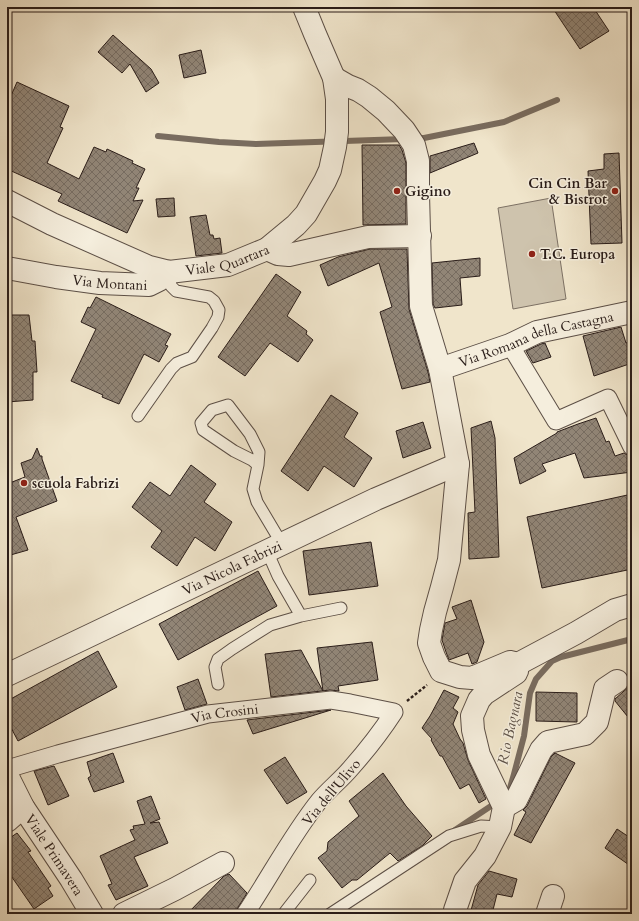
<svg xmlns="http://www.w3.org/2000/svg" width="639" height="921" viewBox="0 0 639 921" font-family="Cardo,serif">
<defs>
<pattern id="building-cross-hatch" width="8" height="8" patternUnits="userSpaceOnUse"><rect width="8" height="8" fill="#918576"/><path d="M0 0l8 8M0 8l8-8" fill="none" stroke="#776c60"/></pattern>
</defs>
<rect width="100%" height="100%" fill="#f0e5cb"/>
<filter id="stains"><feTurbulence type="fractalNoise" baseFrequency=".005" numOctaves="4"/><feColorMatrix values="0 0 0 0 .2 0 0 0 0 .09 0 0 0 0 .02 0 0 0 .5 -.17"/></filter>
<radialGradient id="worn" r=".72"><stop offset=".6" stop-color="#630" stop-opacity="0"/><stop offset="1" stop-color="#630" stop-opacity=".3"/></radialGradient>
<path fill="#cec3ad" stroke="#7c7063" d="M551 198 566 299 513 309 498 208Z"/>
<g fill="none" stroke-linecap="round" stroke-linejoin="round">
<path stroke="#796c5f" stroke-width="6" d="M158 136 219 142 256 144 404 139
M415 138H424L504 122 557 100
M507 796 508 795 514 774 524 736 530 693 536 679 552 661 561 657 632 639
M455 830 497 802"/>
</g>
<path fill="url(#building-cross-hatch)" stroke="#2a1d19" d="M552 7H593L609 31 580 49Z
M113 35 151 69 159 83 146 92 130 64 122 73 98 52Z
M201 50 206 73 184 78 179 55Z
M17 82 69 106 60 127 63 128 47 163 79 179 94 147 106 152 107 149 133 161 132 163 145 169 136 188H139L133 201 143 200 127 233 58 201 62 194 7 169V105Z
M474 143 478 153 430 173V156Z
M362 145H399L402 150 406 163V224L363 225Z
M619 153 622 243 591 244 588 171 604 169V154Z
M174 198 175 216 158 217 156 199Z
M206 215 210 235H213L214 239 220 238 222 253 196 256 190 217Z
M370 249H407L409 309 428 372 430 382 402 389 380 312 392 307 379 263 328 286 320 265 338 257Z
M480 258V276L460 278 462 305 435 308 433 304 432 263Z
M276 274 301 292 287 316 307 331 306 334 313 340 298 362 270 343 245 376 218 357Z
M96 297 171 334 165 345 168 346 159 362 144 354 119 404 102 397 103 395 71 381 96 329 81 322 88 307 90 308Z
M7 315H29L32 341H35L37 372H33V400L7 402Z
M621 327 626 343 632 341V363L594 376 583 336Z
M545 343 551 357 533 363 526 351 541 344Z
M331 395 358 413 344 437 372 458 354 487 324 466 308 491 281 471Z
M596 418 606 442 609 441 615 456 624 453 629 456 632 467V472L584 478 575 453 542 464 546 471 520 484 514 458 557 433V432L578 424Z
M491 421 495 438 499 557 469 559 468 513 475 512 471 428Z
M423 422 431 448 403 458 396 431Z
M37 448 40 456H42V459L57 501 16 517 28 550 7 556V484L25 477 21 463 32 459Z
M191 465 216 484 204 502 232 522 215 551 195 537 177 566 151 547 162 531 132 507 150 482 170 496Z
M632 494V569L542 588 527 517Z
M371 542 378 586 309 595 303 551Z
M258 571 277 606 178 660 159 624Z
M471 600 484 642 477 662 472 664 468 653 449 660 446 652 442 640 445 623 457 619 452 607Z
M372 642 378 680 338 686 339 691 330 690 271 697 265 654 301 650 323 691 317 648Z
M98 651 117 687 18 741 7 720V701Z
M198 679 207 704 185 710 177 687Z
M632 684V722L615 701V699Z
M444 690 459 697 453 708 458 712 453 724 460 739 463 743 468 760 486 799 479 803 469 784 460 789 442 756H440L431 740 432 739 422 728 430 716Z
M536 692 577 693V722L536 721Z
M331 710 253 734 247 720Z
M113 753 124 782 94 792 88 778 91 776 87 762Z
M555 753 575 763 531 843 514 835 526 812 523 810 527 806 551 757Z
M285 757 307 792 287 804 264 770Z
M54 766 69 796 48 805 34 771Z
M383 773 406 806 432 836 422 846 398 861 390 853 357 880H352L342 888 318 858 327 851 328 842 359 816 349 801Z
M151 796 160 819 150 823 159 822 168 843 134 857 148 886 116 900 108 885 112 884 100 856 135 840 130 830 134 829 133 826 145 824 137 801Z
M617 829 632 839V867L605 848Z
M17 833 31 851 28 852 51 886 48 888 53 896 34 909 7 870V840Z
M489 871 517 879 512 897 497 894 492 914H470L478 885Z
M229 874 247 893 234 914H187L224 876Z"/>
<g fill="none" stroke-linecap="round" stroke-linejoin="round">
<defs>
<path id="service" d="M138 416 171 369 177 363 192 357 212 328 218 317 219 310 214 301 209 297 176 291 171 286 169 272
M258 465 252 460 234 451 203 430 201 423 212 410 228 405 250 434 259 452 258 465 253 489 257 502 282 544
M267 551 278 576 301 616 341 608
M218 684 215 667 218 659 232 649 270 625 301 616
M286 914 285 912 310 880
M330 914 449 836 481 826 500 827"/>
<g id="pedestrian">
<path d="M510 345 556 421 608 398 632 447"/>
<path id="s1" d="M7 769 58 754 208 714 331 700 350 703 394 712C381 732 367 750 351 768 341 780 329 789 319 801 291 836 270 877 245 914"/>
</g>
<g id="minor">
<path d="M334 78 348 86 358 90 369 97 386 111 404 130 414 145 418 161V194L421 306 440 369 458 464 449 560 442 587 435 612 431 630 429 643 434 657 441 671 460 677 472 678 510 662C517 663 519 668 516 673L484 694 479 700 472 716 473 730 479 755 504 807 500 827 485 856 465 881 455 910 456 914"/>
<path id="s2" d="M7 201 52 224 149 267 169 272 228 265 267 249 296 225 306 214 325 181 330 170 335 147 337 132V99L334 78 315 34 304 7"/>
<path d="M267 249 278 254 289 255 368 237 420 236"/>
<path id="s3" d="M7 268 56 277 100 283 149 285 159 280 169 272"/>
<path id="s4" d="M440 369 510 345 537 332 632 312"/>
<path d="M516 665 576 633 615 610 632 605"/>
<path id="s5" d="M7 675 376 499 458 464"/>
<path id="s6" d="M7 775 23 807 71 879 92 914"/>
<path d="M504 807 516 800 541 750 548 742 585 734 597 722 605 689 617 681"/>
<path d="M7 821 23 807"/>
<path d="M124 914 175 889 223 863"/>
<path d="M547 914 553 896"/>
</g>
</defs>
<use href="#service" stroke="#5c4f46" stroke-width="13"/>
<use href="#pedestrian" stroke="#5c4f46" stroke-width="19"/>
<use href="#minor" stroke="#5c4f46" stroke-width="24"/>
<path stroke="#2a1d19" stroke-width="2.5" stroke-dasharray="3 2" stroke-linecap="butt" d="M407 701 427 685"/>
<use href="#service" stroke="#f5eedd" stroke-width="11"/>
<use href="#pedestrian" stroke="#f5eedd" stroke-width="17"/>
<use href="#minor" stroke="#f5eedd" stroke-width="22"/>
</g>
<g fill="#8f2418" stroke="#f5eedd" stroke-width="1.5">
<circle cx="397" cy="191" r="4"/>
<circle cx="615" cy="191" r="4"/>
<circle cx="532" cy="254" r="4"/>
<circle cx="24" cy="483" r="4"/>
</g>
<g text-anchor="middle" stroke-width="3" stroke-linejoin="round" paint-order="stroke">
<g font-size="14" font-weight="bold" fill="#2a1d19" stroke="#f5eedd" text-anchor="start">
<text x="607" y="188" text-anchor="end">Cin Cin Bar<tspan x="607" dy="16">&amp; Bistrot</tspan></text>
<text x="405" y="196">Gigino</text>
<text x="540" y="259">T.C. Europa</text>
<text x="32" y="488">scuola Fabrizi</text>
</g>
<g font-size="14" fill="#2a1d19" stroke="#f5eedd">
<text dy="5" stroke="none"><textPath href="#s2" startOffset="237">Viale Quartara</textPath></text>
<text dy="5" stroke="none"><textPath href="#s3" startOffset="104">Via Montani</textPath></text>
<text dy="5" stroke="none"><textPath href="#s4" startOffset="101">Via Romana della Castagna</textPath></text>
<text dy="5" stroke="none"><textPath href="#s5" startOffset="249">Via Nicola Fabrizi</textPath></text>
<text dy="5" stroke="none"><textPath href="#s1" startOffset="225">Via Crosini</textPath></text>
<text transform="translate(331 792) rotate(-50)" y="5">Via dell'Ulivo</text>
<text dy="5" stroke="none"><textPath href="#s6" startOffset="93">Viale Primavera</textPath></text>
</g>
<g font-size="15" font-style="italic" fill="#5e5248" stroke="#f5eedd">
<text transform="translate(510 728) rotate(-78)" y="5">Rio Bagnara</text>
</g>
</g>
<rect width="639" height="921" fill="none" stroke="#f0e5cb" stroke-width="24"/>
<rect x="8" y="8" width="623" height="905" fill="none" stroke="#2a1d19" stroke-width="2"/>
<rect x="12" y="12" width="615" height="897" fill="none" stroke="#2a1d19"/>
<rect width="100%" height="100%" filter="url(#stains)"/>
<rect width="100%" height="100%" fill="url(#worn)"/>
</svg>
